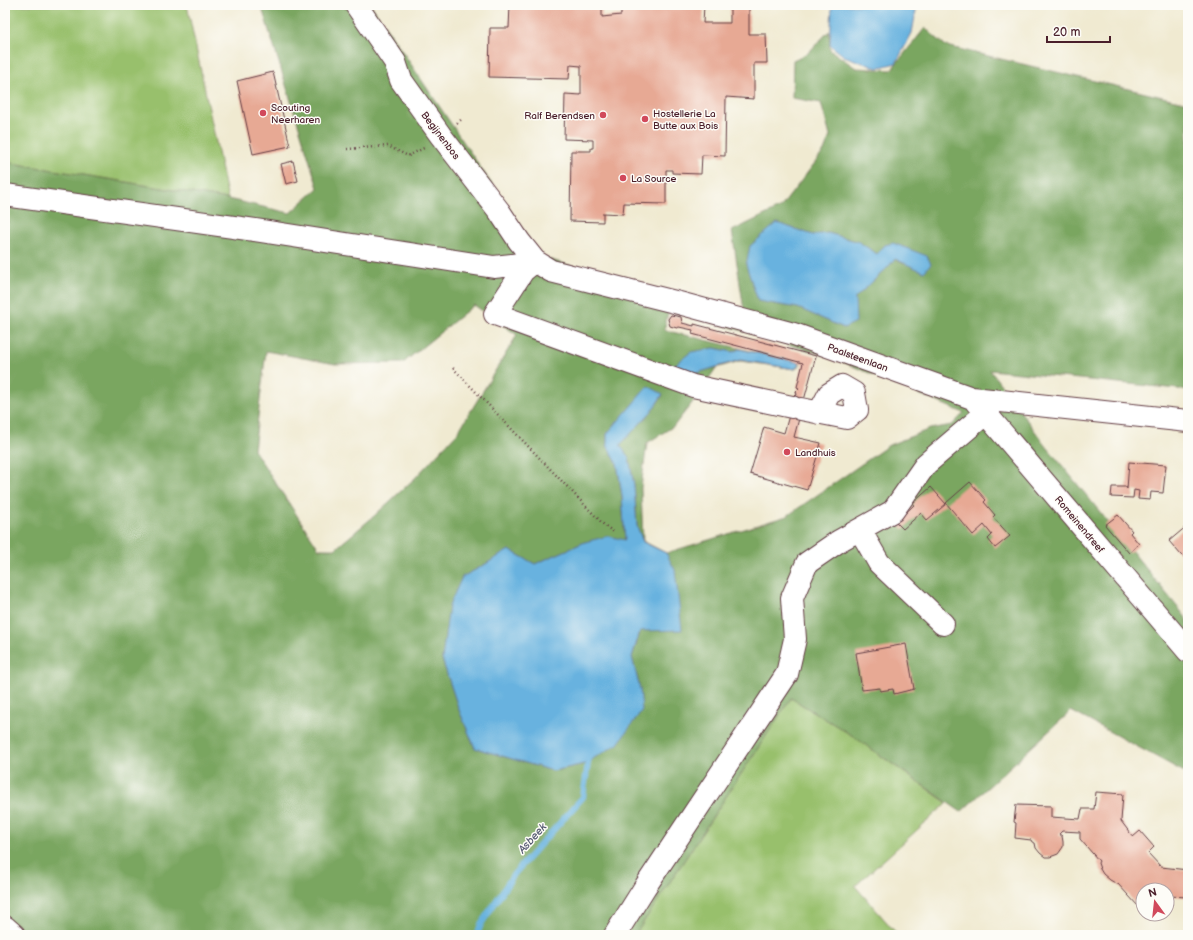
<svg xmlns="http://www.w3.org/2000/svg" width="1193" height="940" viewBox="0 0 1193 940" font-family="'Balsamiq Sans',sans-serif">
<rect width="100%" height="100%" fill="#fdfcf7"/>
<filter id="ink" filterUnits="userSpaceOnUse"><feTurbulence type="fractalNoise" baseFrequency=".025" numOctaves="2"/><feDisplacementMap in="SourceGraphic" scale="8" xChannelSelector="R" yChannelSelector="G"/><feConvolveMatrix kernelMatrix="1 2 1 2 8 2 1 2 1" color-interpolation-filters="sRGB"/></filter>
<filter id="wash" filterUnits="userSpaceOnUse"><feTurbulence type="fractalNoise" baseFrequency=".012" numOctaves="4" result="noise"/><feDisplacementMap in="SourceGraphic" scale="16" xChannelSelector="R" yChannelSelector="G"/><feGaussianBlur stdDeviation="0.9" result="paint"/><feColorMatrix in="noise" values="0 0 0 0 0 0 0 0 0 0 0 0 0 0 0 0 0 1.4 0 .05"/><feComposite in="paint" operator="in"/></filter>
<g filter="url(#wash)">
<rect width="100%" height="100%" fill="#f0ead1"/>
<path fill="#98c06c" stroke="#71704c" d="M5 5H187L228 199 5 162Z
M791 698 853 736 947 803 855 886 898 935H635Z"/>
<path fill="#7aa660" stroke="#626246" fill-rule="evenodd" d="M261 5H371L541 257 745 317 732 231 781 207 824 151 830 136 821 103 792 98 793 60 808 53 829 31 830 50 856 68 891 70 925 28 946 46 1188 103V390L990 370 1043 442 1188 620V774L1071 711 961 812 853 736 791 698 635 935H16L5 926V162L228 199 290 213 318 188ZM777 223 813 235 828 233 859 242 877 254 885 245 904 264 895 259 887 268 855 298 844 328 798 308 758 301ZM474 305 517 335 458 432 415 478 374 516 335 549H319L254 450 266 351 335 364 403 363ZM669 309 831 357 964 413 952 425 930 429 889 445 787 516 666 553 643 541 641 488 647 443 674 426 692 403 716 368 740 361 796 369 801 363 664 330ZM714 348 733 352 739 349 799 364 795 369 740 360 690 375ZM648 387 663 395 651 412 619 445 629 458 634 485 637 526 643 542 666 553 632 657 640 689 594 758 589 763 553 771 475 748 459 710 442 659 462 577 479 568 509 550 535 564 585 542 625 541 622 496 617 463 607 445V434Z"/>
<path fill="#67b2df" stroke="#586885" d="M832 5H917L912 33 896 63 877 68 844 56 830 45Z
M777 223 813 235 828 233 859 242 877 254 885 245 893 243 927 256 931 264 924 272 895 259 887 268 855 298 856 322 844 328 798 308 758 301 746 265 750 246Z
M714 348 733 352 739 349 800 363 795 369 740 360 690 375 672 367 691 352Z
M648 386 663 394 651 412 620 445 629 458 634 485 637 526 643 542 666 553 675 570 682 630 640 631 632 657 640 689 642 710 618 744 594 758 589 763 553 771 475 748 459 710 442 659 449 606 462 577 479 568 509 550 535 564 585 542 608 536 625 540 622 496 617 463 607 445V434Z"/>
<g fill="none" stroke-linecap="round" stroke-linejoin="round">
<path stroke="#67b2df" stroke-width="6" d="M477 935 481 924 514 874 583 797 589 756"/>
</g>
<g id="blocks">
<path fill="#e7a994" d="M510 5H602V17L621 15V5H704L703 23H730V5H749V34H766L767 63H754V99L726 97 725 156 702 155 701 174 672 173V170H666V204L624 203 623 214 603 213V222L570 221 571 151H591V148H593V140L564 139 565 94 581 95V66L570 65 569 79 489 77 490 28H509Z
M273 72 290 146 253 154 237 81Z
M293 161 298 181 286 184 281 164Z
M671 315 681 317 682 323 694 326V324L816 356 794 437 821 443 807 490 750 474 764 427 784 433 795 395H797L796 391 799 388 797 387 803 363 692 334 693 330 679 327 677 328 670 326 668 319Z
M1129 462 1166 465 1163 493 1151 492 1150 500 1138 499 1139 491 1134 490 1133 498 1111 497 1112 487H1126L1127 489Z
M970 482 986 500 984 502 995 515 993 517 1010 536 995 548 988 539 992 535 984 525 973 535 946 503Z
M931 487 946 504 927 520 921 513 903 529 896 522 914 505 913 503Z
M1118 515 1132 531 1130 533 1139 544 1129 553 1105 525Z
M1188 525V561L1182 554 1181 555 1169 541Z
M906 644 914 689 894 694 893 689 880 691V688L862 690 856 653Z
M1096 792 1123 794 1121 821 1133 837 1140 831 1154 847 1148 853 1161 867 1188 870 1187 897 1169 896 1168 907H1167V890H1143V907L1138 906 1118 884H1117L1110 880 1103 874 1100 869 1098 863 1099 861 1080 839V832L1062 831 1059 834 1062 836 1063 842V847L1058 854 1050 857H1045L1040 853 1036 848 1035 843 1032 842 1031 840 1015 838 1016 823 1014 822 1016 805 1051 806V817L1080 819 1082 809H1094Z"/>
</g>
</g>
<g filter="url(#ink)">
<use href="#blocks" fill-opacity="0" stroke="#633d44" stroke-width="1"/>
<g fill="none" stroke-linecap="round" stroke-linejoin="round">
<defs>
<path id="minor" d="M356 5 395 62 401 80 441 136 499 211 519 241 535 261 551 271 679 303 794 334 972 398 1188 421
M5 195 255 230 494 267 512 265 535 261
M535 261 523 271 495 314 693 386 792 407
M976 402 1188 651
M801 409 847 418 857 410 854 393 842 386 829 394 819 413
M860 530 879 563 943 624
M5 927 14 935
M615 935 645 887 787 674 795 639 792 598 807 563 839 541 893 511 926 464 986 413"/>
</defs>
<use href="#minor" stroke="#633d44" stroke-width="24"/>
<path stroke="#633d44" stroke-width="2.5" stroke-dasharray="1 3" stroke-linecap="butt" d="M457 123 462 119
M347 149 388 146 408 156 424 148
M5 228 8 217
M453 368 604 525 615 533"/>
<use href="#minor" stroke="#fff" stroke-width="22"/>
</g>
</g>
<g fill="#d1495b" stroke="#fdfcf7" stroke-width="1.5">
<circle cx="263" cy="113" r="4"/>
<circle cx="603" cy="115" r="4"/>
<circle cx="645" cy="119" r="4"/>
<circle cx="623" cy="178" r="4"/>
<circle cx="787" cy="452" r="4"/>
</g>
<g text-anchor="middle" stroke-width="3" stroke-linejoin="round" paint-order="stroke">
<g font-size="10" fill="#4a1f2b" stroke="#fdfcf7" text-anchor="start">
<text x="271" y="111">Scouting<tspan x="271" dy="12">Neerharen</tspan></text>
<text x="653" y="117">Hostellerie La<tspan x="653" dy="12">Butte aux Bois</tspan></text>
<text x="595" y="119" text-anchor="end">Ralf Berendsen</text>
<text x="631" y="182">La Source</text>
<text x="795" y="456">Landhuis</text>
</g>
<g font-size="10" fill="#4a1f2b" stroke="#fdfcf7">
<text transform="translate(441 135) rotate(53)" y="4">Begijnenbos</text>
<text transform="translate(858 357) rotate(20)" y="4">Paalsteenlaan</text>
<text transform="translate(1080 524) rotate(50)" y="4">Romeinendreef</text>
</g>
<g font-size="11" font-style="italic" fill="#565a73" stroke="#fdfcf7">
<text transform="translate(532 838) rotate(-48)" y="4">Asbeek</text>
</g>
</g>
<rect width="1193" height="940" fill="none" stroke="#fdfcf7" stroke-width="20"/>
<g transform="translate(1155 902) rotate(345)"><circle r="19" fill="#fdfcf7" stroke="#b5a4a5"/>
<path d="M0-3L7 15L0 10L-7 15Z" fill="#d1495b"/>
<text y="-6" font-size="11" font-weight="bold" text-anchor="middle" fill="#4a1f2b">N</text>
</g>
<path d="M1047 36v6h63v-6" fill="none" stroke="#4a1f2b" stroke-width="2"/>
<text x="1053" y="36" font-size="12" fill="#4a1f2b" stroke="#fdfcf7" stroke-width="3" paint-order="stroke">20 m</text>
</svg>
